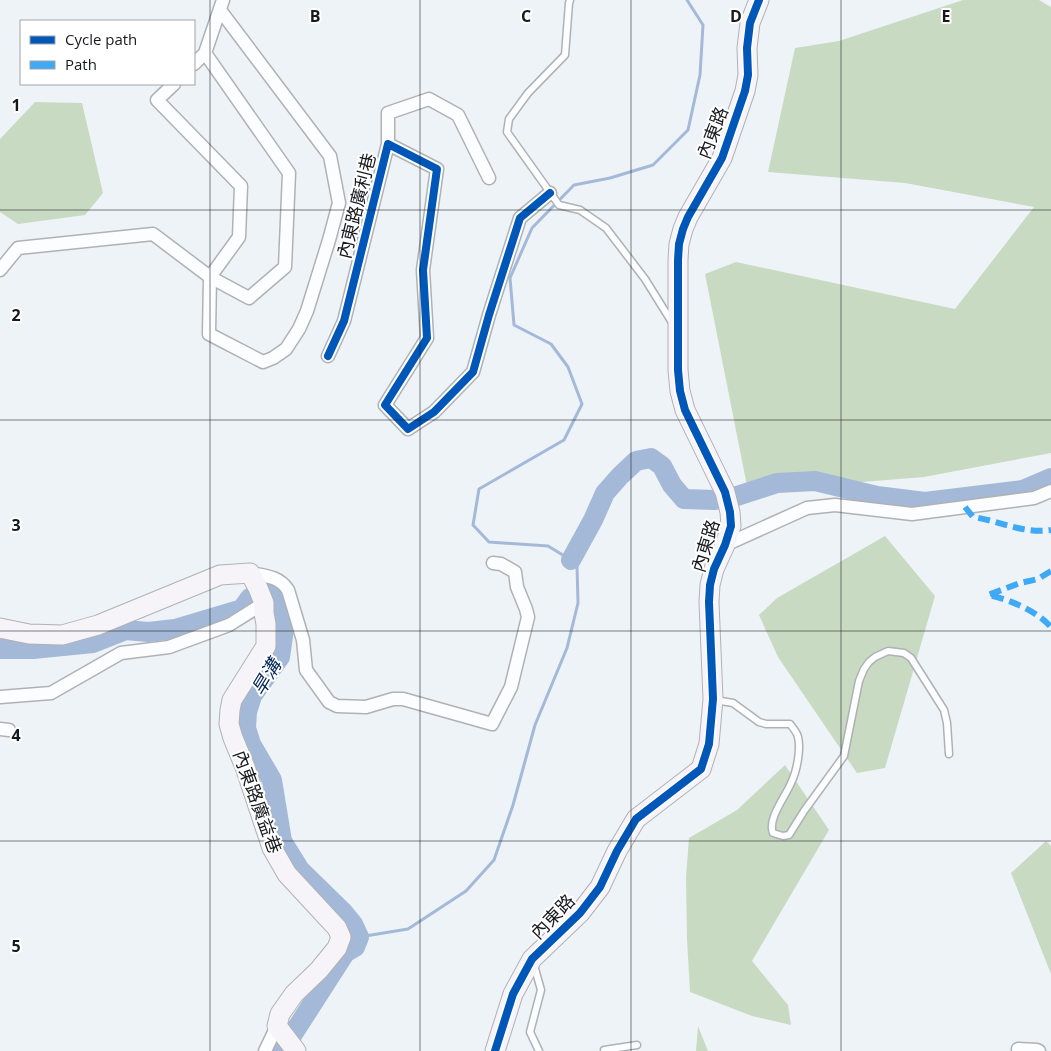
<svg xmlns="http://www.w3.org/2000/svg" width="1051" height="1051" viewBox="0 0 1051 1051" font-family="'Open Sans','Noto Sans TC',sans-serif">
<rect width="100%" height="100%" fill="#eef3f8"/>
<path fill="#c9dac3" d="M963 0H1039L1051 7V453L924 477 748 491 705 274 736 262 955 309 1034 207 905 183 768 172 795 48 839 41Z
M35 102 82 103 103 193 85 215 18 224 0 212V139Z
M885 536 935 596 885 768 857 773 778 657 759 615 777 598Z
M785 765 829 830 752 961 788 1005 791 1025 752 1016 690 992 687 939 686 877 689 838 737 810Z
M1046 841 1051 846V974L1011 873Z
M698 1026 708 1051H696Z"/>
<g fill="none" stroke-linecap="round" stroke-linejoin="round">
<path stroke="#a4b9d8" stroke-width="3" d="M359 937 408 929 466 891 494 860 513 805 535 725 567 648 578 603 577 566 571 560 548 546 489 542 473 525 479 489 564 440 582 404 568 367 551 344 514 325 510 278 532 228 574 185 610 178 653 165 688 130 700 75 703 25 687 0"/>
<path stroke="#a4b9d8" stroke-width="20" d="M571 560 593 520 605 493 620 476 636 461 651 458 662 466 672 485 684 499 715 500 737 496 777 483 815 481 877 496 925 502 1023 490 1051 478
M0 649H33L93 643 126 630 148 632 175 629 242 609 250 598 266 589 275 595 279 604 284 629 280 657 252 696 247 712 246 728 251 744 272 780 282 841 300 870 344 913 353 924 359 937 355 947 345 953 282 1051"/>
<defs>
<path id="lane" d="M570 0 569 3 565 55 528 93 509 119 507 132 559 205 580 210 606 228 645 279 673 324
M715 700 733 703 759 722 766 724H790C793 728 797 732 798 737 801 749 797 771 791 783 786 796 767 819 773 833L783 836 789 835 804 811 844 756 859 681 864 669 869 662 875 657 888 651 904 653 911 658 944 710 947 723 949 754
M534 965 541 990 530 1032 539 1051
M604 1051V1050L637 1045"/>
<path id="street" d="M194 64 205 53
M174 84 157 100 241 186 239 237 210 277 209 334 263 362 273 358 286 349 299 329 307 311 329 240 339 203 330 156 220 10
M388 144V113L429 99 458 115 489 178
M0 270 18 248 153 234 210 277 249 298 285 267 289 173 205 53 223 0
M328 356 344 321 388 144 437 169 423 270 427 338 385 405 408 429 434 412 473 372 489 315 520 218 550 193
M725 545 807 508 835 505 912 514 1034 498 1051 491
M250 573C265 576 279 576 288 590L303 640 306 670 329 702 337 706 366 707 393 699H403L492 724 511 687 528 617 526 609 517 587 515 572 501 564 493 563
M0 697 51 693 121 653 169 647 229 625 264 603
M0 729 9 730
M1018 1049 1037 1050 1039 1051
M265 1051 277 1026"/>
<path id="secondary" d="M0 628 29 634 62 635 98 625 220 575 250 573 258 588 264 603V613L266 624V646L232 700 230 710 229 724 233 738 245 767 272 848 287 874 325 915 337 928 341 937 337 948 319 970 294 994 280 1014 277 1026 296 1051
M495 1051 513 994 532 959 580 913 600 887 617 851 636 819 701 769 709 744 713 699 709 602 710 585 714 569 725 545 731 526 730 512 725 492 685 410 680 391 678 370V260L679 244 683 229 688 217 722 158 745 91 748 75 747 48 750 23 759 0"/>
</defs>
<use href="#lane" stroke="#afb2b5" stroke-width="9"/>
<use href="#street" stroke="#afb2b5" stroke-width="15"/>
<use href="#secondary" stroke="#afb2b5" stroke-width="21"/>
<use href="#lane" stroke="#fcfdfe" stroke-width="6"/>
<use href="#street" stroke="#fcfdfe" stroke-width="12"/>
<use href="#secondary" stroke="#f6f4f8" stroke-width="19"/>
<path stroke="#3fa9f5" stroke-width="6" stroke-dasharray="12 6" stroke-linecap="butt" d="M965 507 973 517C1001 521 1022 534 1051 530
M1051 571 1038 579 1020 583 988 595C1011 600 1035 610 1051 627"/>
<defs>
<path id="cycleway" d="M328 356 344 321 388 144 437 169 423 270 427 338 385 405 408 429 434 412 473 372 489 315 520 218 550 193
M495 1051 513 994 532 959 580 913 600 887 617 851 636 819 701 769 709 744 713 699 709 602 710 585 714 569 725 545 731 526 730 512 725 492 685 410 680 391 678 370V260L679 244 683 229 688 217 722 158 745 91 748 75 747 48 750 23 759 0"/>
</defs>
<use href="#cycleway" stroke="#fff" stroke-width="11"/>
<use href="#cycleway" stroke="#0057b8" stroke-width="8"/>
</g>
<path fill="none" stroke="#17191d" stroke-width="1" stroke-opacity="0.55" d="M210 0V1051M420 0V1051M631 0V1051M841 0V1051M0 210H1051M0 420H1051M0 631H1051M0 841H1051"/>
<g text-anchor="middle" stroke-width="4" stroke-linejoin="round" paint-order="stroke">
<g font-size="18" fill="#17191d" stroke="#fff">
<text transform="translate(713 133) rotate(-69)" y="6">內東路</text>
<text transform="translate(357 206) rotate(-76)" y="6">內東路廣利巷</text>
<text transform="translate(706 546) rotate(-73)" y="6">內東路</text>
<text transform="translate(257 802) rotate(70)" y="6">內東路廣益巷</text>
<text transform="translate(553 917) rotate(-46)" y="6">內東路</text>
</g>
<g font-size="19" font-style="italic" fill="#04275a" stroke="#fff">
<text transform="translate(266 677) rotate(-59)" y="7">旱溝</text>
</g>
</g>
<g font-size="16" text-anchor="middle" font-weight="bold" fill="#17191d" stroke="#fff" stroke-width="4" stroke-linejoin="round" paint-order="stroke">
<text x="315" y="22">B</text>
<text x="526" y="22">C</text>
<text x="736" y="22">D</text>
<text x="946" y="22">E</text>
<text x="16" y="111">1</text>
<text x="16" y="321">2</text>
<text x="16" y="531">3</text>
<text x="16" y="741">4</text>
<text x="16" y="952">5</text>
</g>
<rect x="20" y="20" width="175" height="65" fill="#ffffff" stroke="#a2a3a5"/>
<rect x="30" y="36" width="25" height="8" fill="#0057b8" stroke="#a2a3a5"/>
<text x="65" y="45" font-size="15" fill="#17191d">Cycle path</text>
<rect x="30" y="61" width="25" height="8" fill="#3fa9f5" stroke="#a2a3a5"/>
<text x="65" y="70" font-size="15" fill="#17191d">Path</text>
</svg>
